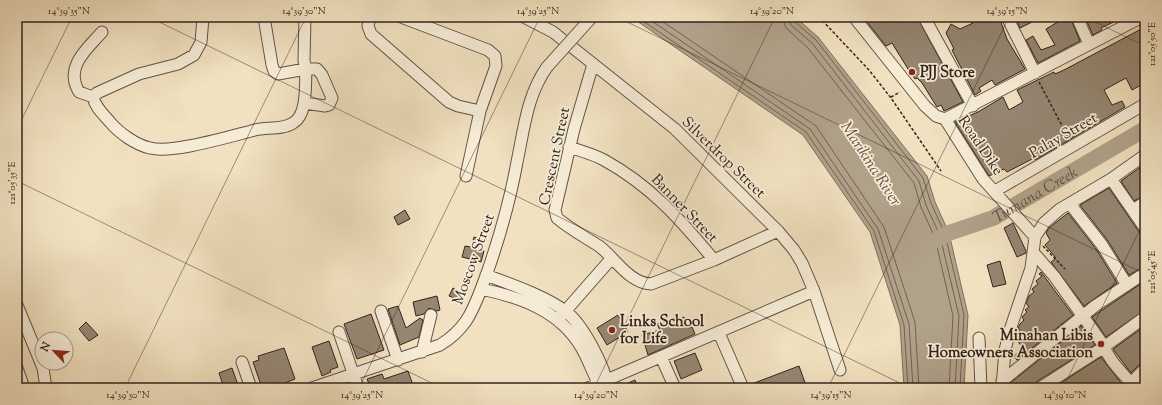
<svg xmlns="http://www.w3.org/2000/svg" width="1162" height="405" viewBox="0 0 1162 405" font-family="'Sorts Mill Goudy',serif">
<rect width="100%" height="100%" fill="#f1e1c0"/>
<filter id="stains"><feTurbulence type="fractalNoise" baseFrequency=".005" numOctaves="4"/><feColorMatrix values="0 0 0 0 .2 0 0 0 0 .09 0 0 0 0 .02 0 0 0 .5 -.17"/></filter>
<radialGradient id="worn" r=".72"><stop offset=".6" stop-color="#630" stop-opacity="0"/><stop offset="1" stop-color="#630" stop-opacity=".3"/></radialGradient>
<path fill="#b0a189" stroke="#7e6f5e" d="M631 17H795L818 37 927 176 935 202 949 233 968 315 964 388H904L900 325 870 232 803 135Z"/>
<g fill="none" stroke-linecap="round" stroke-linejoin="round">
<path stroke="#716253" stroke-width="1" d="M637 17 806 132 874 231 904 325 908 388
M646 17 810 129 878 229 909 324 913 388
M656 17 816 126 884 227 915 322 919 388
M782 17 786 28 808 48 914 183 921 207 935 238 953 316 949 388
M788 17 791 25 812 43 919 181 926 205 940 236 959 316 955 388
M793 17 795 22 816 40 923 178 931 203 945 234 964 315 960 388"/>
<path stroke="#b0a189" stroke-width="16" id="s1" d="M930 243 949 233 993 218 1145 129"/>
</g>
<path fill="#958672" stroke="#32241d" d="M863 17H917L963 102 944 111 941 105 937 107 922 83 917 78 915 79 908 69 892 43 886 46Z
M969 17H999L1007 39 1025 69 995 85 992 80 979 88 981 91 975 95 952 50 954 49 946 33 951 24 960 29 973 23Z
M1015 17H1042L1020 28Z
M1062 17H1070L1080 41 1038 63 1026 40 1033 36 1041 50 1055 45 1046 29 1063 19Z
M1085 17H1124L1101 28 1102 30 1093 35Z
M1145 27V83L1132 90 1126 78 1104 90 1112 105 1122 101 1125 107 1035 160 1034 158 1007 172 1004 169 989 176 955 122 978 112 1003 97 1009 110 1023 102 1017 90 1054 72 1055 74 1064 70Z
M1145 164V195L1134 201 1121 181Z
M1109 188 1139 232 1145 235V266L1129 275 1108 241 1080 205Z
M405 210 410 219 398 225 394 217Z
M1068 213 1096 249 1117 283 1084 306 1051 262 1056 258 1045 245 1050 240 1046 233 1049 228Z
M1013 223 1026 251V253L1017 257 1004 228Z
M474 237 481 239 478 249 484 251 481 262 462 257 465 246 471 247Z
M1000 261 1006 284 993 287 987 265Z
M1041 272 1073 315 1017 360 1014 356 1024 349 1015 338 1016 335 1020 331 1018 328 1020 324 1024 320 1022 317 1027 312 1025 310 1029 307 1026 303 1029 296 1034 292 1032 289 1038 284 1036 281 1042 276 1039 274Z
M1145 281V310L1106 337 1092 317Z
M453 288 462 292 459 300 449 296Z
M437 296 440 310 437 311 429 308 424 314 416 316 413 302Z
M398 306 406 328 420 318 423 320 419 337 400 345 388 309Z
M371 314 384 350 357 359 344 324Z
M618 315 628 332 607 345 597 328Z
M676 317 678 320 684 317 688 328 692 327 695 334 648 355 642 335 660 330 657 324Z
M86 322 98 335 89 341 79 329Z
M1081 326 1095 345 1036 382 1033 388H1010L1009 384Z
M1145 326V362L1140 364 1131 373 1113 349Z
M329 341 338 367 330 370 331 372 322 376 312 347Z
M284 348 295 379 272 388H262L253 362 259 360 258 356Z
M695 353 702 370 681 379 674 361Z
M1101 357 1121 383 1119 388H1103L1100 383 1092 388H1053Z
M799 366 807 388H750L749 385Z
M232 368 239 388H224L219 373Z
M408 371 414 388H371L367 379 382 374 384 379Z
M635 380 638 388H617Z"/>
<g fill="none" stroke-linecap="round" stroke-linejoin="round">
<defs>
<path id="minor" d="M203 17 201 42 194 55 178 64 139 74 97 93 93 97C95 107 103 114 110 122 119 133 136 145 150 148 172 154 231 136 255 130 266 127 283 130 293 123 308 115 305 83 306 69H317L322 75 332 98 329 105 325 106 304 103
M264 17 272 65 274 71 278 74 306 69 304 61 305 17
M370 17 368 26 371 34 449 102 458 106 480 111
M401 17 488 50 495 56 496 66 480 111 466 176
M524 17 553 32 675 129 778 231 794 250 802 263 814 291 840 370
M854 17 925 106 936 116 945 119 983 179 1035 237
M924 17 973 106
M1007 17 1035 73
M1077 17 1089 44
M593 64 574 129 555 210 557 218C570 229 585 237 599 246 615 258 629 283 651 284L714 260 778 231
M93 97 79 92C64 67 87 49 102 32
M945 119 1142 17
M569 147C581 151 593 154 604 160 651 186 680 219 714 260
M1111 179 1145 228
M995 191 1145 104
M1070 204 1102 245 1127 285
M1133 210 1145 202
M1034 253 1054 276 1102 343C1109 361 1123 373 1135 388
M486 275C510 284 545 296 565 311 583 324 604 365 608 387
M481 289C520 297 560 311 581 347 589 360 593 375 601 388
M17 305 43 368 46 388
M381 311 398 360
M561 316 611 259
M339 332 358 388
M719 333 743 388
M979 338 981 388
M422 352 431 315
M661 357 675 388
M242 362 251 388
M17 368 24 388
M1002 381 1095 306 1145 273
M312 388 440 345C450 339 459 331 466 321 475 308 480 291 486 276 499 239 510 201 517 162 524 129 527 95 547 67
M588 388 814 291
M1002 388 1005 350 1010 330 1031 268 1035 237 1044 223 1060 209 1111 179 1145 155
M1040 388 1104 347 1145 317
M1126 388 1145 369"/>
</defs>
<use href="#minor" stroke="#625346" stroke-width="13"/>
<path stroke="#32241d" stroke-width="1.5" stroke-dasharray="3 2" stroke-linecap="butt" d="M819 17 869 70 891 98 941 171
M1039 82 1068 137
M891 97 900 92
M1043 246 1065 269"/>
<use href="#minor" stroke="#f6ecd6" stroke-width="11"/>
<defs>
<path id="minor-bridge" d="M547 67 592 17"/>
</defs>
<use href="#minor-bridge" stroke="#625346" stroke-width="13" stroke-linecap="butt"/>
<use href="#minor-bridge" stroke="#f6ecd6" stroke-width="11"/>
</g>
<path fill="none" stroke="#32241d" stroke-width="1" stroke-opacity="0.45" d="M149 17 910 388M617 17 1145 274M1085 17 1145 46M17 129 72 17M17 181 442 388M125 388 306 17M359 388 540 17M594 388 775 17M828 388 1009 17M1063 388 1145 219"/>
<g fill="#8f2418" stroke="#f6ecd6" stroke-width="1.5">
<circle cx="912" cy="72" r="4"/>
<circle cx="612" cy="330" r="4"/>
<circle cx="1101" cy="344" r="4"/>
</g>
<g text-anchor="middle" stroke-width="3.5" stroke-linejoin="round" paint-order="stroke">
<g font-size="15" font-weight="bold" fill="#32241d" stroke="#f6ecd6" text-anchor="start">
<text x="920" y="77">PJJ Store</text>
<text x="620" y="326">Links School<tspan x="620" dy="17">for Life</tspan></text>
<text x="1093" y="340" text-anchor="end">Minahan Libis<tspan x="1093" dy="17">Homeowners Association</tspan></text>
</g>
<g font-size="15" fill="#32241d" stroke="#f6ecd6">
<text transform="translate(1063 135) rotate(-30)" y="5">Palay Street</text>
<text transform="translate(981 145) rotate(56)" y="5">Road Dike</text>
<text transform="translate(554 156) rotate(-78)" y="5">Crescent Street</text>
<text transform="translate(724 157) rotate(44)" y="5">Silverdrop Street</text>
<text transform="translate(685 208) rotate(46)" y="5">Banner Street</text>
<text transform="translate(473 259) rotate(-70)" y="5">Moscow Street</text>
</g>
<g font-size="16" font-style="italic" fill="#5e5043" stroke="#f6ecd6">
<text transform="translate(872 163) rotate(57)" y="6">Marikina River</text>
<text dy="6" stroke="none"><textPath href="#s1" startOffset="116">Tumana Creek</textPath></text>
</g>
</g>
<rect width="1162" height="405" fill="none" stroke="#f1e1c0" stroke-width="44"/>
<g transform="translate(54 351) rotate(296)"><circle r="19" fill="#f6ecd6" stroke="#a89c8c"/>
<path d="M0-3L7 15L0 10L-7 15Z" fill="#8f2418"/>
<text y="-6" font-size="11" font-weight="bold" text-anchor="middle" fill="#32241d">N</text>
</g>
<rect x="22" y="22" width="1118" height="361" fill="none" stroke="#32241d" stroke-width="1.5"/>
<g font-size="10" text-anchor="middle" fill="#32241d">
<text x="69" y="14">14°39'35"N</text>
<text x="304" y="14">14°39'30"N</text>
<text x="538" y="14">14°39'25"N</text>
<text x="772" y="14">14°39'20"N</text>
<text x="1007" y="14">14°39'15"N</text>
<text transform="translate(1151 44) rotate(-90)" y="4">121°05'50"E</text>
<text transform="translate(11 183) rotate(-90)" y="4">121°05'35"E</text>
<text transform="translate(1151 272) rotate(-90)" y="4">121°05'45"E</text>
<text x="128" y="398">14°39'30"N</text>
<text x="362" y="398">14°39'25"N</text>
<text x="596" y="398">14°39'20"N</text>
<text x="831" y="398">14°39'15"N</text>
<text x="1065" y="398">14°39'10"N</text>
</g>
<rect width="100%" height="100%" filter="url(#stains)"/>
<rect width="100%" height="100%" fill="url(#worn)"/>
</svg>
